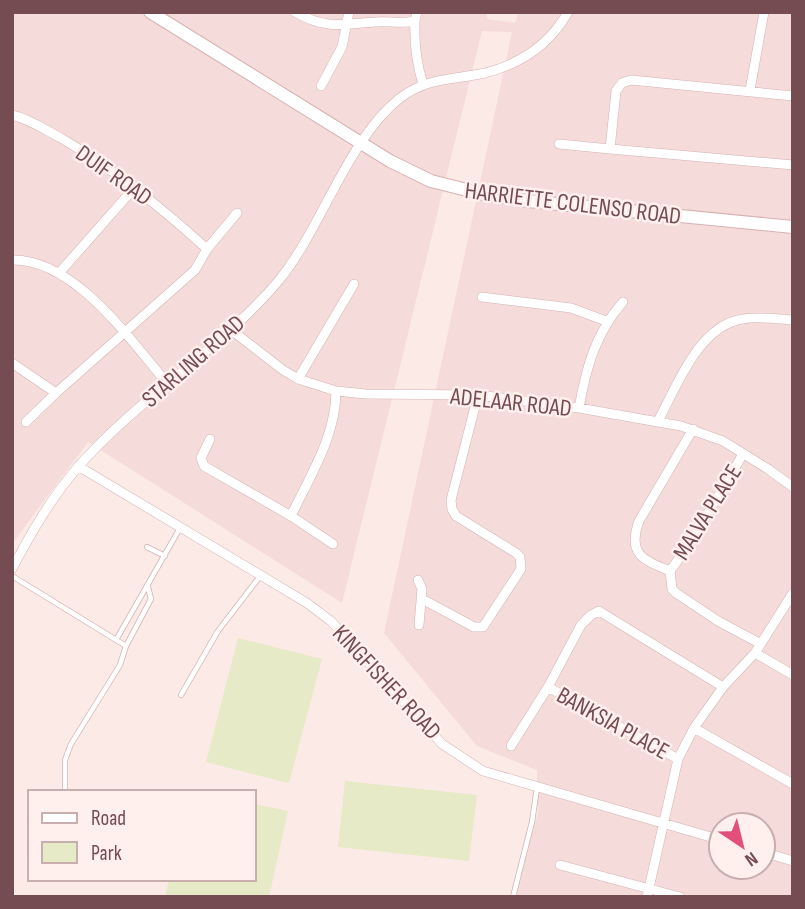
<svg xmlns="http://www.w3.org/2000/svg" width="805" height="909" viewBox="0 0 805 909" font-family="'Sofia Sans Condensed',sans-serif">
<rect width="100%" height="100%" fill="#fceae7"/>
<path fill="#f5dbd9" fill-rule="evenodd" d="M12 12H487V19L515 23 519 12H793V897H515L538 813 537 770 477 746 384 633 512 32 482 31 342 603 88 442 12 544ZM721 825H763V867H721Z"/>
<path fill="#e6eac6" d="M238 638 322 659 289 783 206 762Z
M345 781 477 795 469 861 338 847Z
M254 804 288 811 269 897H165L169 879H254Z"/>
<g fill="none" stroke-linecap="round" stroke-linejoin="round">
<defs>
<path id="lane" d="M147 547 165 556
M12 576 126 646 120 665 71 744 65 760V792
M116 640 180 528
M126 646 151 599 148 587
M181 695 218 631 261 575
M513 897 532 822 537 788"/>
<path id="street" d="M295 12C326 30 343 24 376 22 389 21 402 24 415 21L417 12
M415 21C414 43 416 62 423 84
M321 86 342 47 349 12
M750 90 764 12
M793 96 631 80 622 83 616 91 610 149 793 165
M12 115C30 119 45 130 61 138 115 170 161 207 207 249
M559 144 610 149
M12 260C75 259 129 339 167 383
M60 272 135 187
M482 297 571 308 606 321
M230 329 283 370 298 379 336 391 366 394 478 395 579 408 681 426 723 441 768 469 793 487
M12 363 56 393
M298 379 354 284
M579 408C586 368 596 332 623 302
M658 421C677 386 699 325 743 319 759 316 776 319 793 320
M26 422 56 393 195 270 207 249 237 213
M693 429 639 521C627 554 643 560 670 571L672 589 676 593 718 621 761 644
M210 439 201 458 204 466 291 516 333 544
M78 466 307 603 331 621 442 744 483 771 721 840
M291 516C310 476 336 436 336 391
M12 569C31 533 51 498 78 467 138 398 222 349 280 279 322 227 348 139 400 98 428 77 453 80 485 73 520 64 550 44 568 12
M670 571 689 545 743 454
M418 580 422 589 419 625
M422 599 474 627H483L521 569 520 557 516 553 456 516 452 509 451 500 478 395
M755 653 793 675
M548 687 678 759
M694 728 793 784
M511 746 548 687 581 625 591 615 599 611 723 687
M763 852 793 861
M560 865 680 897
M647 897 678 759 694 728 723 687 755 653 793 593"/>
<path id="secondary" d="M150 12 390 161 431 181 483 194 528 201 793 227"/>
</defs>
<use href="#lane" stroke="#d3b3b4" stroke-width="6"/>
<use href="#street" stroke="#d3b3b4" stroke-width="10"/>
<use href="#secondary" stroke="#d7b2b4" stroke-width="14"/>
<use href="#lane" stroke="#fff" stroke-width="4.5"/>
<use href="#street" stroke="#fff" stroke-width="9"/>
<use href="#secondary" stroke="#fff" stroke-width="12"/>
</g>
<g text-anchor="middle" stroke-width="5" stroke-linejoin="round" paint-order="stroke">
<g font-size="24" fill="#754c51" stroke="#fff0ee">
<text transform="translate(114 175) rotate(35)" y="8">DUIF ROAD</text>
<text transform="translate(573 203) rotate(7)" y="8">HARRIETTE COLENSO ROAD</text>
<text transform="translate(193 361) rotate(-41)" y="8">STARLING ROAD</text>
<text transform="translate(511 402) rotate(6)" y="8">ADELAAR ROAD</text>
<text transform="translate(707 512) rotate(-58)" y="8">MALVA PLACE</text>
<text transform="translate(387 682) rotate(47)" y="8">KINGFISHER ROAD</text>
<text transform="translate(613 723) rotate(29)" y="8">BANKSIA PLACE</text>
</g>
</g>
<rect width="805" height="909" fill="none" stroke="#754c51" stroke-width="28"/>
<rect x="28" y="790" width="228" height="91" fill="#fff0ee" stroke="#c8aeaf" stroke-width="2"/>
<rect x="42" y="813" width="35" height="10" fill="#ffffff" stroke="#c8aeaf" stroke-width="2"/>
<text x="91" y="825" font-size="21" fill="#754c51">Road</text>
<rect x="42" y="842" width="35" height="21" fill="#e6eac6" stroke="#c8aeaf" stroke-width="2"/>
<text x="91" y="860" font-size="21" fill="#754c51">Park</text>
<g transform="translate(742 846) rotate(145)"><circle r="33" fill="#fff0ee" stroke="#c8aeaf" stroke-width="2"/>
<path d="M0-5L12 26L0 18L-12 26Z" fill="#e25077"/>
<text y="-10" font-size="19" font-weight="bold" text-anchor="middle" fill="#754c51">N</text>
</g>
</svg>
